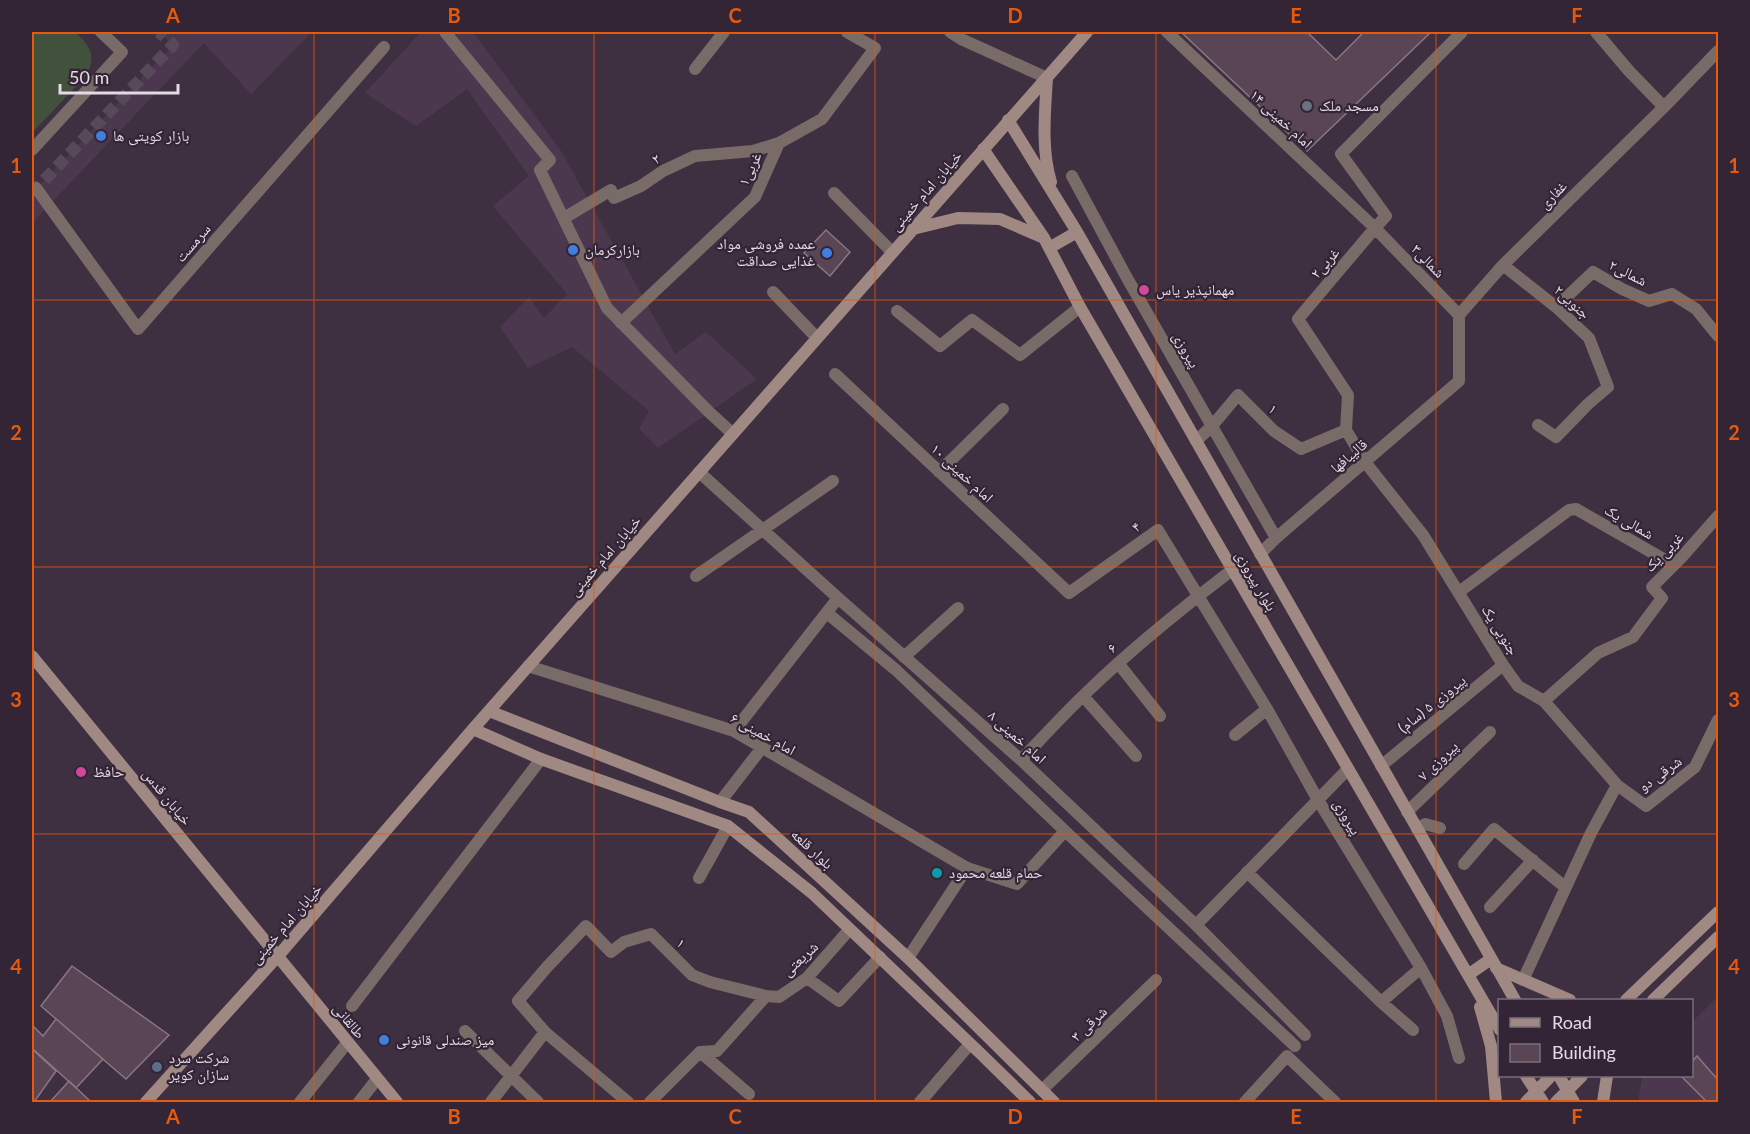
<svg xmlns="http://www.w3.org/2000/svg" width="1750" height="1134" viewBox="0 0 1750 1134" font-family="Lato,'Noto Naskh Arabic',sans-serif">
<rect width="100%" height="100%" fill="#3e2f41"/>
<path fill="#4b384f" d="M159 32H312L251 94 204 43 32 223V193L173 45Z
M421 32H473L561 151 675 354 706 332 757 379 658 448 639 429 649 411 572 347 528 368 500 327 529 297 544 318 567 294 493 206 529 176 467 89 416 126 365 93Z
M1718 996V1102H1638L1642 1076H1692V1022Z"/>
<path fill="#41513b" d="M32 32H75C91 46 98 58 84 78L32 133Z"/>
<path fill="#594554" stroke="#8b7585" stroke-width="1.5" d="M1181 32H1307L1336 60 1364 32H1431L1307 151Z
M826 230 850 252 830 276 804 253Z
M72 966 169 1035 126 1079 41 1006Z
M56 1019 103 1059 76 1088 32 1048V1025L43 1036Z
M32 1049 56 1071 34 1102H32Z
M1697 1056 1718 1080V1102H1707L1681 1076H1692V1062Z
M69 1081 91 1102H50Z"/>
<g fill="none" stroke-linecap="round" stroke-linejoin="round">
<path stroke="#57495a" stroke-width="12" stroke-dasharray="12 6" stroke-linecap="butt" d="M32 193 173 45 159 32"/>
<path stroke="#796b67" stroke-width="12" d="M445 32 550 160 540 170 607 308 709 412 733 434
M32 150 122 52 101 32
M827 613 896 670 1065 831 1295 1046
M967 868 1017 884 1065 831"/>
<path stroke="#796b67" stroke-width="12" d="M950 32 961 39 1047 78
M1167 32 1375 228 1459 315
M1462 32 1341 154 1386 216 1375 228 1298 319 1348 395 1346 430 1365 462 1423 535 1503 665 1518 686 1544 701 1617 785 1646 806 1695 767 1718 720
M1596 32 1629 71 1664 107
M695 69 724 32
M1072 176 1127 278 1276 538
M36 188 138 329 384 47
M834 193 892 252
M564 218 611 190 614 198 641 186 663 171 695 156 753 151 779 143
M1503 265 1556 307 1589 338 1608 387 1588 404 1556 437 1538 425
M773 292 816 337
M1556 307 1593 272 1622 289 1649 301 1672 294 1696 309 1718 336
M897 311 940 346 972 320 1020 355 1080 307
M621 323 755 197 779 143 822 119 875 48 847 32
M835 374 1069 593 1158 530 1267 709 1318 800 1421 968 1447 1016 1459 1058
M1196 441 1212 426 1238 395 1274 431 1301 449 1346 430
M699 472 838 598 1021 760 1196 925 1305 1035
M939 472 1003 409
M1260 554 1276 538 1459 381V315L1503 265 1664 107 1718 51
M696 576 833 481
M1459 592 1569 510 1576 509 1674 565
M904 657 958 608
M1118 663 1160 716
M528 666 734 731 967 868 908 958
M1083 696 1136 756
M1544 701 1598 653 1633 637 1662 598 1652 587 1681 558 1718 516
M734 731 838 598
M1235 735 1267 709
M1021 760C1042 738 1063 715 1085 694 1131 649 1181 609 1232 570
M1381 766 1503 665
M720 802 761 749
M1407 812 1490 732
M1417 829 1425 824 1440 828
M1464 864 1494 829 1565 887
M1247 872 1381 1002 1413 1030
M699 878 728 826
M1490 907 1533 860
M1196 925 1348 769
M807 978 839 1001 880 957
M1523 980 1591 833 1617 785
M1381 1002 1421 968
M352 1006 541 759
M465 1031 538 1102
M700 1052 749 1094
M1042 1090 1156 980
M300 1102 347 1043
M359 1102 377 1079
M491 1102 545 1032
M628 1102 545 1032 518 1001 547 967 586 926 611 952 624 942 651 934 692 975 710 982 766 996
M650 1102 700 1052 717 1051 766 996 779 997 807 978 849 930
M920 1102 970 1044
M1245 1102 1287 1056 1335 1102"/>
<path stroke="#9f8982" stroke-width="12" d="M1047 78C1045 112 1041 149 1051 182
M1008 120 1077 232 1515 1000
M983 149 1044 238 1080 307 1500 1030
M913 229 958 218 1000 219 1044 238
M1049 248 1077 232
M32 656 397 1102
M489 711 720 802 749 812 908 958 1054 1102
M473 729 541 759 728 826 812 893 981 1054 1030 1102
M1496 968 1570 1000
M1468 975 1491 959
M1626 1000 1718 912
M1653 1000 1718 937
M1480 1007 1491 1046 1496 1102
M1526 1076 1543 1102
M1559 1076 1574 1102
M146 1102 278 956 473 729 1087 32
M1526 1102 1551 1076
M1556 1102 1582 1076
M1603 1102 1607 1076"/>
</g>
<path fill="none" stroke="#e8590c" stroke-width="1.5" stroke-opacity="0.55" d="M314 32V1102M594 32V1102M875 32V1102M1156 32V1102M1436 32V1102M32 300H1718M32 567H1718M32 834H1718"/>
<circle fill="#6b7280" stroke="#342536" stroke-width="2" cx="1307" cy="106" r="6"/>
<g fill="#3f7fe0" stroke="#342536" stroke-width="2">
<circle cx="101" cy="136" r="6"/>
<circle cx="573" cy="250" r="6"/>
<circle cx="827" cy="253" r="6"/>
<circle cx="384" cy="1040" r="6"/>
</g>
<g fill="#d1479c" stroke="#342536" stroke-width="2">
<circle cx="1144" cy="290" r="6"/>
<circle cx="81" cy="772" r="6"/>
</g>
<circle fill="#0f9aa8" stroke="#342536" stroke-width="2" cx="937" cy="873" r="6"/>
<circle fill="#5c6f8a" stroke="#342536" stroke-width="2" cx="157" cy="1067" r="6"/>
<g text-anchor="middle" stroke-width="4.5" stroke-linejoin="round" paint-order="stroke">
<g font-size="15" fill="#e4dae5" stroke="#342536" text-anchor="start">
<text x="1319" y="111">مسجد ملک</text>
<text x="113" y="141">بازار کویتی ها</text>
<text x="815" y="249" text-anchor="end">عمده فروشی مواد<tspan x="815" dy="17">غذایی صداقت</tspan></text>
<text x="585" y="255">بازارکرمان</text>
<text x="1156" y="295">مهمانپذیر یاس</text>
<text x="93" y="777">حافظ</text>
<text x="949" y="878">حمام قلعه محمود</text>
<text x="396" y="1045">میز صندلی قانونی</text>
<text x="169" y="1063">شرکت سرد<tspan x="169" dy="17">سازان کویر</tspan></text>
</g>
<g font-size="15" fill="#e4dae5" stroke="#342536">
<text transform="translate(1281 119) rotate(43)" y="5">امام خمینی ۱۴</text>
<text transform="translate(656 159) rotate(-30)" y="5">۲</text>
<text transform="translate(750 169) rotate(-65)" y="5">غربی۱</text>
<text transform="translate(926 191) rotate(-49)" y="5">خیابان امام خمینی</text>
<text transform="translate(1553 195) rotate(-45)" y="5">غفاری</text>
<text transform="translate(193 243) rotate(-49)" y="5">سرمست</text>
<text transform="translate(1428 261) rotate(46)" y="5">شمالی۳</text>
<text transform="translate(1325 263) rotate(-49)" y="5">غربی۲</text>
<text transform="translate(1628 273) rotate(27)" y="5">شمالی۲</text>
<text transform="translate(1572 302) rotate(42)" y="5">جنوبی۲</text>
<text transform="translate(1186 350) rotate(60)" y="5">پیروزی</text>
<text transform="translate(1273 409) rotate(44)" y="5">۱</text>
<text transform="translate(1349 456) rotate(-41)" y="5">قالیبافها</text>
<text transform="translate(962 473) rotate(43)" y="5">امام خمینی ۱۰</text>
<text transform="translate(1629 522) rotate(30)" y="5">شمالی یک</text>
<text transform="translate(1136 527) rotate(-36)" y="5">۴</text>
<text transform="translate(1664 552) rotate(-46)" y="5">غربی یک</text>
<text transform="translate(605 556) rotate(-49)" y="5">خیابان امام خمینی</text>
<text transform="translate(1256 581) rotate(60)" y="5">بلوار پیروزی</text>
<text transform="translate(1500 630) rotate(58)" y="5">جنوبی یک</text>
<text transform="translate(1112 648) rotate(-41)" y="5">۶</text>
<text transform="translate(1432 704) rotate(-39)" y="5">پیروزی ۵ (سام)</text>
<text transform="translate(763 734) rotate(29)" y="5">امام خمینی ۶</text>
<text transform="translate(1017 737) rotate(42)" y="5">امام خمینی ۸</text>
<text transform="translate(1438 761) rotate(-44)" y="5">پیروزی ۷</text>
<text transform="translate(1660 774) rotate(-36)" y="5">شرقی دو</text>
<text transform="translate(167 797) rotate(51)" y="5">خیابان قدس</text>
<text transform="translate(1347 817) rotate(59)" y="5">پیروزی</text>
<text transform="translate(812 849) rotate(43)" y="5">بلوار قلعه</text>
<text transform="translate(286 924) rotate(-49)" y="5">خیابان امام خمینی</text>
<text transform="translate(681 943) rotate(45)" y="5">۱</text>
<text transform="translate(800 959) rotate(-43)" y="5">شریعتی</text>
<text transform="translate(349 1021) rotate(51)" y="5">طالقانی</text>
<text transform="translate(1089 1024) rotate(-44)" y="5">۳ شرقی</text>
</g>
</g>
<rect width="1750" height="1134" fill="none" stroke="#342536" stroke-width="66"/>
<rect x="1498" y="999" width="195" height="78" fill="#342536" stroke="#7a6d7c" stroke-width="1.5"/>
<rect x="1510" y="1018" width="30" height="9" fill="#9f8982" stroke="#7a6d7c" stroke-width="1.5"/>
<text x="1552" y="1029" font-size="18" fill="#e4dae5">Road</text>
<rect x="1510" y="1044" width="30" height="18" fill="#594554" stroke="#7a6d7c" stroke-width="1.5"/>
<text x="1552" y="1059" font-size="18" fill="#e4dae5">Building</text>
<path d="M60 84v9h118v-9" fill="none" stroke="#e4dae5" stroke-width="3"/>
<text x="69" y="84" font-size="18" fill="#e4dae5" stroke="#342536" stroke-width="4.5" paint-order="stroke">50 m</text>
<rect x="33" y="33" width="1684" height="1068" fill="none" stroke="#e8590c" stroke-width="2"/>
<g font-size="20" text-anchor="middle" font-weight="bold" fill="#e8590c">
<text x="173" y="23">A</text>
<text x="454" y="23">B</text>
<text x="735" y="23">C</text>
<text x="1015" y="23">D</text>
<text x="1296" y="23">E</text>
<text x="1577" y="23">F</text>
<text x="16" y="173">1</text>
<text x="1734" y="173">1</text>
<text x="16" y="440">2</text>
<text x="1734" y="440">2</text>
<text x="16" y="707">3</text>
<text x="1734" y="707">3</text>
<text x="16" y="974">4</text>
<text x="1734" y="974">4</text>
<text x="173" y="1124">A</text>
<text x="454" y="1124">B</text>
<text x="735" y="1124">C</text>
<text x="1015" y="1124">D</text>
<text x="1296" y="1124">E</text>
<text x="1577" y="1124">F</text>
</g>
</svg>
